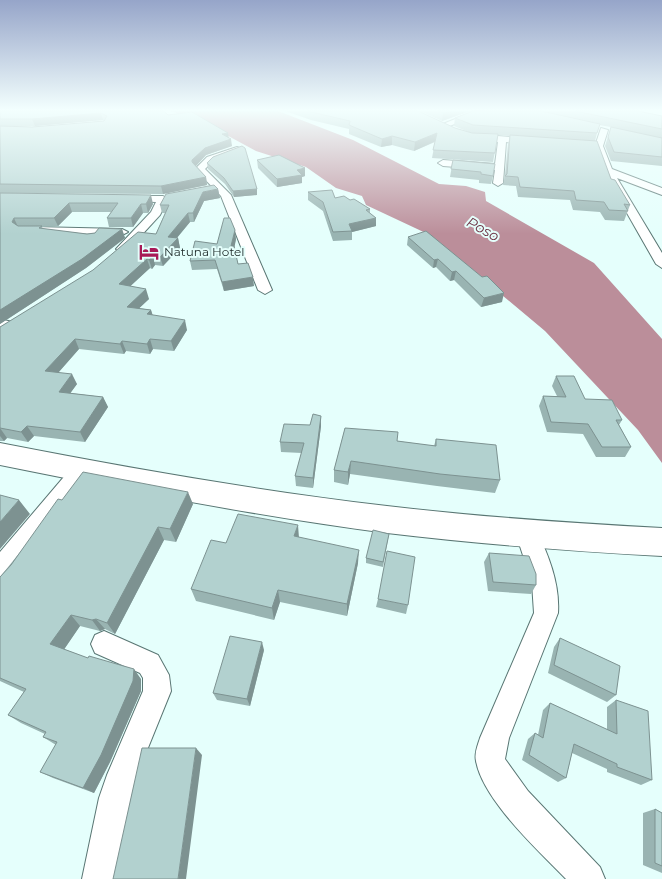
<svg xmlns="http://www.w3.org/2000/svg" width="662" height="879" viewBox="0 0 662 879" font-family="Montserrat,sans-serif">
<rect width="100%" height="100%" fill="#e5fffc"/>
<path fill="#bb8e9a" d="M170 111H278L353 140 439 184 466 186 485 192 486 201 594 263 662 339V463L638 430 545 331 430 235 366 205 362 196 336 188 306 167 256 151 197 119Z"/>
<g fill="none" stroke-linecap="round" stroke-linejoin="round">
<defs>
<path id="minor" d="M475 111H485L445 128 438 126Z
M601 128 608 130 603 146 612 169 662 188V195L617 178 662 253V268L656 264 603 171 595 146Z
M473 134 533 139 537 142 533 145 506 142 503 183 498 186 493 183 495 170 443 166 438 163 443 160 495 164 498 142 470 139 469 137Z
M237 147 240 148V152L213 161 205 169 231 195 272 290 265 294 258 290 221 196 195 169 207 157Z
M126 196H163L168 199 160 215 126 252 122 253 116 249 151 212 156 202 122 201 121 199 122 197Z
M35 227 122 229 128 232 122 235 31 232 29 230 31 228Z
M0 319 16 323 18 326 16 329 11 330 0 328Z
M81 462 88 465 91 470 88 475 8 576 0 579V552L74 465Z
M527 525 535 527C548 554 560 583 558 613L509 738 505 759 528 791 600 867 605 879H566C538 850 483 800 476 761 474 753 478 745 480 738L534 613 532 583 516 534 519 527Z
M104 631 158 655 169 675 171 691 137 775 131 798 116 879H82L99 798 107 775 143 691V678L140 673 95 653 91 644 95 635Z"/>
<path id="trunk" d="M0 443C128 468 257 491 387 506 479 517 570 523 662 528V556C570 551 478 544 387 533 257 516 128 491 0 465Z"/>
</defs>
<use href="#minor" stroke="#597673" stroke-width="2"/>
<use href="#trunk" stroke="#597673" stroke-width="2"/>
<use href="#minor" fill="#fff" fill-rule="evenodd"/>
<use href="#trunk" fill="#fff" fill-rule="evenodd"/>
</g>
<path fill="#99b4b2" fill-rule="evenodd" d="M0 111 168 115 228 138 232 146 206 155 196 166 206 177 207 185 163 194 0 193ZM103 120 104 121 32 127 0 126H35Z
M285 111H418L455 128 471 133 454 126 455 118 473 111H638L662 116V166L611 161 605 146 611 127 599 125 595 141 611 179 630 205 624 221 605 220 600 212 573 210 570 200 518 197 516 186 503 185 505 175 508 144 510 136 498 135 493 162 432 158 435 142 414 151 392 145 381 147 349 134V129L311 120Z
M420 111H470L442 121Z
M257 160 305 168V176L302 177V183L277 187 258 168Z
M453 160 493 176 491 184 479 183V180L450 177Z
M207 163 257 189V195L234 197 225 184 208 169Z
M218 189 220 198 204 201 194 222H190L177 238H178L180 248 163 266 155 265 152 269 150 268 130 286 149 299 139 308 151 310 152 315 187 330 174 351 153 349 150 354 126 351 124 354 79 349 58 373 77 384 70 393 103 397 108 407 85 442 34 436 28 442 7 438 4 441H0V327L156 234 165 213H162L160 205Z
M308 192 335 198 370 209V213L376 218V226L352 232V240L333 241 323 211 308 200Z
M0 193 153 204 148 213H143L133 227H109L107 218 111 212H72L58 226 42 227 43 229 87 234 122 229 125 238 86 268 0 324Z
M408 237 502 302 481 307 454 280 450 281 436 267 433 268 407 245Z
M236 239 234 247 238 264 254 286 224 291 217 269 192 270 190 261 217 244Z
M556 376 585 399 622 420 619 425 631 447 625 457H596L583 434 547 432 539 406 543 396H557L552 386Z
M321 416V426L313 488 296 486 295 476 302 453 281 452 280 442 310 425Z
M345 428 397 441 434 446 436 439 500 480 495 493 437 486 350 474 348 485 334 482V470Z
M62 500 193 504 176 542 164 540 115 634 105 629 100 631 80 626 64 649 141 679V691L110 762 94 793 53 778 40 772 56 745 43 737 45 734 21 723 8 715 24 692 0 681V577Z
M389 534 383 567 366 563V558Z
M299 537 358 563 347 616 280 602 274 620 196 601 191 589 226 543Z
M489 553 536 585 531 594 488 591 484 562Z
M378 599 408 605 406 614 376 607Z
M560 638 616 695 607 702 548 673 554 647Z
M264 650 250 706 217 700 213 693Z
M616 700 652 780 641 785 607 772V769L572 753 566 778 558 782 522 760 528 739 535 733 538 735 543 710 550 703 607 730V707Z
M655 809 662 813V873L643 865V813Z"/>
<path fill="#7d9291" d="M449 111H470L442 121 443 113Z
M101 113 103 120 35 126 32 119Z
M228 133 229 139H231L232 146 206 155 194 168V170L192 160 205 148 222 134Z
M437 133 436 141 414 151 415 142Z
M392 136V145L381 147 382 139Z
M305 168V176L302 177V183L277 187V179L297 170Z
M206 177 207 185 163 194 161 186Z
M218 189 220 198 204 201 194 222 193 213 203 192Z
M257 189V195L234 197 233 191Z
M151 195 153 204 148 213 146 204Z
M69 203 72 212 58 226 54 218Z
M141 204 143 213 133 227 131 218Z
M188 213 190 222 170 246 168 237Z
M14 218 18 227 12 222Z
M376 218V226L352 232 349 224Z
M122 229 125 238 86 268 0 324V310Z
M235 230 236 239 233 255 231 246Z
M178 238 180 248 163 266 160 257Z
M153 256 155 265 152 269 149 260Z
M147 259 150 268 122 294 119 284Z
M438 259 436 267 433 268 434 260Z
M456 271 454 280 450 281 452 272Z
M253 277 254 286 224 291 222 282Z
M146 289 149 299 130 317 127 307Z
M504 293 502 302 481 307 484 298Z
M151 310 154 319 147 314Z
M185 320 187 330 174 351 171 341Z
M75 339 79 349 50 382 45 371Z
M150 339 153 349 150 354 147 344Z
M122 341 126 351 124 354 120 344Z
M72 374 77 384 64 402 59 392Z
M103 397 108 407 85 442 80 432Z
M321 416V426L313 488V478Z
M27 426 34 436 28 442 21 432Z
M0 428 7 438 4 441 0 436Z
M351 461 350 474 348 485V472Z
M188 492 193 504 176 542 170 529Z
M19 500 30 514 0 549V522Z
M298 525 299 538 294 536Z
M158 527 164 540 115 634 107 623Z
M359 550 358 563 347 616V604Z
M278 590 280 602 274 620 272 608Z
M71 615 80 626 61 654 50 644Z
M96 619 105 629 100 631 92 620Z
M262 642 264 650 250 706 247 699Z
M134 669 141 679V691L110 762 94 793 83 788Z
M196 748 202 755 186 879H178Z"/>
<path fill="#b2d1cf" stroke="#7d9291" d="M0 111H164L168 115 192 112 228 133 222 134 231 139 205 148 192 160V162L206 177 161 186 0 184V126L32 127 104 121 107 116 101 113 32 119H0Z
M307 111H418L455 128 472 133 498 134 495 153 433 150 437 133 415 142 392 136 382 139 349 125 350 121Z
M438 111H449L443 113Z
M473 111H541L600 124 597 133 473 125 455 118Z
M575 111H638L662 116V129Z
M611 127 662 138V157L614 152 608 137Z
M510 135 597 141 611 179 615 180 630 205 624 204 628 211 609 210 604 202 576 200 574 191 520 187 518 177 505 176 507 174Z
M242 146 245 148 257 189 233 191 224 178 207 163 213 157Z
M279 155 305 168 297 170 302 175 277 179 257 160Z
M453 160 495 164 493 176 481 174V172L451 169Z
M214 185 218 189 203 192 193 213H188L168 237 178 238 160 257 153 256 149 260 147 259 119 284 146 289 127 307 151 310 147 314 185 320 171 341 150 339 147 344 122 341 120 344 75 339 45 371 72 374 59 392 103 397 80 432 27 426 21 432 0 428V327L93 270 138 232 156 234 169 205H160L166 194Z
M332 190 335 198 344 196 350 200 354 199 370 209 366 210 376 218 349 224 352 231 333 232 323 202 308 192Z
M0 193 151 195 146 204H141L131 218H107L118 203H69L54 218H14L12 222 18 226H42L39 228 87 234 95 233 99 228 122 229 82 259 0 310Z
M224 218H230L235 230 231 246H234L238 264 248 263 253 277 222 282 215 260 190 261 195 241 217 244Z
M426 231 482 277 487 276 504 293 484 298 456 271 452 272 438 259 434 260 408 237Z
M556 376H574L585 399 612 400 622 420H616L631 447H602L588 424 551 422 543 396 566 397Z
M313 414 321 416 313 478 295 476 304 443 280 442 284 424 310 425Z
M345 428 398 432 397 441 436 446V439L496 445 500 480 440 474 351 461 348 472 334 470Z
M83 472 188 492 170 529 158 527 107 623 96 619 92 620 71 615 50 644 88 658 89 656 134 669 133 681 101 755 83 788 40 772 57 742 43 737 46 732 8 715 26 689 0 678V577L11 565 58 499 62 500Z
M0 495 19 500 0 522Z
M238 514 298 525 294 536 359 550 347 604 278 590 272 608 191 589 211 540 226 543Z
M373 530 389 534 383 562 366 558Z
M387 551 415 557 408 605 378 599Z
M489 553 529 556 536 574V585L493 582Z
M230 636 262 642 247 699 213 693Z
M560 638 620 666 616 695 554 665Z
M616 700 648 711 652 780 617 767V764L574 744 566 778 529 755 535 733 543 738 550 703 617 734Z
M142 748H196L178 879H113Z
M655 809 662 813V866L655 863Z"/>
<linearGradient id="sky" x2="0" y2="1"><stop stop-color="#96a5c9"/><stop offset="0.47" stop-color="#f3fffe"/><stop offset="1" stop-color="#f3fffe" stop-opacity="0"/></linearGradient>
<rect width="662" height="234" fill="url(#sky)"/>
<defs>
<symbol id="hotel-bare" viewBox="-9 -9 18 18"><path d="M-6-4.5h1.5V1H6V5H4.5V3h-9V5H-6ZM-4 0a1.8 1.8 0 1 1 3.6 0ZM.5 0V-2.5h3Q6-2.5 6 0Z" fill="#a81856" stroke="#e5fffc" stroke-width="2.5" paint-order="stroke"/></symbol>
</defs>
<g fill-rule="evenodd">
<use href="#hotel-bare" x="135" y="238" width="28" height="28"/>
</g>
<g text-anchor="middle" stroke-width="4" stroke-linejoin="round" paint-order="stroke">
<g font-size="12" fill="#1d2928" stroke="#e5fffc" text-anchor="start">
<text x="164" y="256">Natuna Hotel</text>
</g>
<g font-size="14" font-style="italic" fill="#6d3244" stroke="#e5fffc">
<text transform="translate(483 229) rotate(29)" y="5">Poso</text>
</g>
</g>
</svg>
